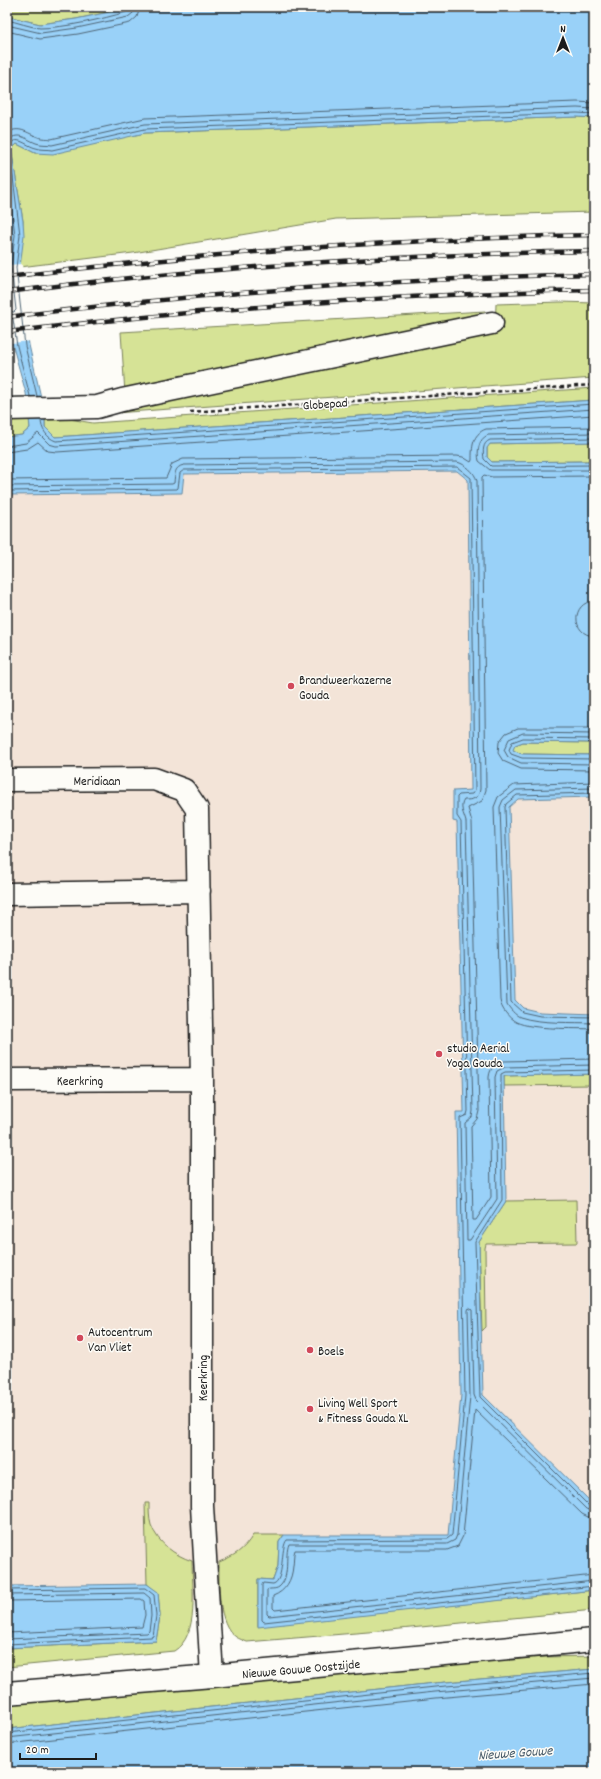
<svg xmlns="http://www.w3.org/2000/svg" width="601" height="1779" viewBox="0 0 601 1779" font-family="Dekko,sans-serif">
<rect width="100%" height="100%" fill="#fdfcf7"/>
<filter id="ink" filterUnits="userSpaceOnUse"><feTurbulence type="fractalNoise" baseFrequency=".025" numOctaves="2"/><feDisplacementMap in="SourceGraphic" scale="8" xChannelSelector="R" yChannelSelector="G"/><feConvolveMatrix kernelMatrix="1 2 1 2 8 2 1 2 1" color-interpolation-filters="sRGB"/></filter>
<g filter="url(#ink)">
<path fill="#f3e4d8" d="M594 442V1590L258 1627 147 1584 7 1586V495L182 493 184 474Z"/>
<path fill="#d6e396" stroke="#798059" d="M7 7H133L76 19 40 24 7 16Z
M577 117 594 118V212L336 219 133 253 20 267 23 221 11 149 17 144 35 153 145 133Z
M561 302 594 303V378L115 413 110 410 495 329 496 304Z
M485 311V321L125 394 121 332Z
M594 388V400L55 437 45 427V415L93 423Z
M29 415 30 428 22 435 7 437V416Z
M594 442V461L492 462 487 457V448L489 444Z
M523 742 594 743V755L522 754 512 750 515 745Z
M594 1074V1085L504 1086V1076Z
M576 1200 577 1243 486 1244 485 1248 486 1327 482 1331 479 1242 506 1201Z
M145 1503H149C149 1510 149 1518 151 1525 158 1543 174 1555 192 1561 192 1588 200 1635 174 1651L7 1667V1648L156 1641 160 1616 158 1593 147 1584Z
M253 1535H284L279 1542 278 1566 273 1580 258 1579V1626L594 1590V1610L380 1631 247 1642C243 1640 239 1639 236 1637 217 1624 219 1583 219 1562 234 1556 244 1550 253 1535Z
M594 1656V1669L435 1683 7 1729V1704L492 1658Z"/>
<path fill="#99d1f8" stroke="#6789a0" d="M133 7H594V118L577 117 145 133 53 154 35 153 17 144 11 149 23 221 24 235 20 267 29 345 45 415V427L55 437 594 400V442L490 444 487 448V457L492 462 594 461V615L591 617 592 620 594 621V743L523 742 515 745 513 750 522 754 594 755V797L518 799 509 807 515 1000 523 1008 540 1012 594 1014V1074L504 1076 506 1201 479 1242 483 1395 594 1505V1590L258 1627V1579L273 1580 278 1566 279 1542 284 1535H448L461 1395 456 1112H464L457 822 453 821V791L471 790 468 480 457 471 184 474 182 493 7 495V437L22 435 30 428 26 393 13 347 7 309V16L40 24 76 19Z
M147 1584 158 1592 160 1616 156 1641 7 1648V1586Z
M594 1669V1772H7V1729L435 1683Z"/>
<path fill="#fdfcf7" d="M22 264 31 341 11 343 7 321V265Z"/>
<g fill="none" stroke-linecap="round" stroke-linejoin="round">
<path stroke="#4e6474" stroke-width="1" d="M7 20C17 22 30 27 40 28 64 28 103 19 126 12L129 7
M7 25 41 33 77 28 128 17 133 13 134 7
M7 31 40 39 78 34 130 23 137 17 140 7
M7 133C19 125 27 133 38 137 42 139 47 138 51 139L145 118 577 102 594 103
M7 141C18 131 24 138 36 143 41 145 47 144 52 145L145 124 577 108 594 109
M7 172 15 235 11 267 16 310 14 312 7 311
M7 316H11L13 319 17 346 30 396
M37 396 25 346 16 268 20 235 13 177 8 150C13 131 26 146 36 148 41 150 47 149 52 150L145 129 577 113 594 114
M41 420C41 429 47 438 56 441L594 404
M594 433 488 435C478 439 477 452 479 461L490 470H594
M594 438 490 440C482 443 483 452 484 459L491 466 594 465
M7 446 26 443 38 433 49 444 56 446 594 409
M7 452 27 449 38 442 48 451 57 452 594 415
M594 476 492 477 484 475 482 477 486 790 482 801 468 808 472 822 479 1111 477 1119 471 1126 473 1220H476L491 1197 489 1077C490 1068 495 1063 504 1061L594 1059
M7 480 166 478 172 464 183 459 457 456 463 457 471 462 472 460C472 448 472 434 486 429L594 427
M7 486 172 484 174 483C175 474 174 467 184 465L457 462C465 464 475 472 477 481L480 789C479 799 472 800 464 800 459 807 464 814 466 822L473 1111 472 1117 465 1123 467 1240H470L497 1199 495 1077 497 1071 505 1067 594 1065
M7 491 177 489 178 488 180 473 184 470 457 467 471 478 475 790 472 794 459 795 457 797V816L461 822 468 1111 467 1115 460 1118 465 1396 452 1535 447 1539 287 1540C280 1547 285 1581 273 1584 270 1584 266 1583 263 1583L262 1585V1620L264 1622 594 1586
M594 601C571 602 571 635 594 636
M594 728H518L506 733 499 742 498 753 503 761 521 769 594 770
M594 734 523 733 509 739 504 750 508 757 521 763 594 764
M594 739 523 738 512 742 509 750 511 754 522 758 594 759
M594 782 514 785 498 797 494 807 500 1000C501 1009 509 1018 516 1022 533 1030 574 1028 594 1029
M594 788 516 790 503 800 500 807 507 1004C510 1009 515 1015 520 1017 541 1024 572 1022 594 1023
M594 793 517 795 506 804 505 807 511 1002 522 1012 540 1016 594 1017
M594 1070 505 1072 501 1074 502 1200 475 1242 480 1397 589 1506 594 1507
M594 1512 586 1509 476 1400 474 1395 472 1310 469 1308 468 1310 470 1396 457 1535 455 1540 447 1544H289C284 1556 291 1577 279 1587 275 1590 270 1588 267 1590V1614L269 1616 594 1581
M594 1518 588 1517 582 1514 475 1410 463 1536 458 1546 447 1550H295C293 1555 294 1561 293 1566 292 1580 286 1591 273 1596V1608L275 1610 594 1575
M7 1590 145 1588 154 1595 156 1616 153 1636 151 1637 7 1644
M7 1595 144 1593 150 1598 151 1616 149 1631 147 1633 7 1639
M7 1601 141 1599 144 1601 145 1615 142 1627 7 1633
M7 1733 435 1687 594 1673
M7 1738 435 1692 594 1678
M7 1744 436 1698 594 1684"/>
<defs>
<path id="minor" d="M7 409 97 407 122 400 492 323
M7 780 154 779 184 790 197 809 202 1079V1506L212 1676
M7 894 199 891
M7 1080 202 1079"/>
<path id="major" d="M7 1693 212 1676 594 1640"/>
</defs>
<use href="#minor" stroke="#1c1c1c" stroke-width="25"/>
<use href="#major" stroke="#1c1c1c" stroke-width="25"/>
<path stroke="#1c1c1c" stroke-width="2.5" stroke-dasharray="4 3" stroke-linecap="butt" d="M190 412 594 385"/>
<use href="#minor" stroke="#fdfcf7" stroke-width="22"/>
<use href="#major" stroke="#fdfcf7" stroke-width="22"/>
<defs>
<path id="rail" d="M7 277C202 253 398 239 594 235
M7 292C202 267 398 255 594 251
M7 317C202 293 398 279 594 274
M7 332C202 309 398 294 594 290"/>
</defs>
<use href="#rail" stroke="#1c1c1c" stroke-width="4.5"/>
<use href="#rail" stroke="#fdfcf7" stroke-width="3" stroke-dasharray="9" stroke-linecap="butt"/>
</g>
</g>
<g fill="#d1495b" stroke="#fdfcf7" stroke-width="1.5">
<circle cx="291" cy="686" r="4"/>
<circle cx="439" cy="1054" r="4"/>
<circle cx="80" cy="1338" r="4"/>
<circle cx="310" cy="1350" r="4"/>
<circle cx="310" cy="1409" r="4"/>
</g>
<g text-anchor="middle" stroke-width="3" stroke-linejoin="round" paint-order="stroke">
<g font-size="13" fill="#1c1c1c" stroke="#fdfcf7">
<text transform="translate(325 403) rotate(-4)" y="5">Globepad</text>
<text x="97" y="785">Meridiaan</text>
<text x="80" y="1085">Keerkring</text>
<text transform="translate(202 1378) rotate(-90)" y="5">Keerkring</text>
<text transform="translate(301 1668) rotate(-5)" y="5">Nieuwe Gouwe Oostzijde</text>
</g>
<g font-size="13" fill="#1c1c1c" stroke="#fdfcf7" text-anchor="start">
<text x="299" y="684">Brandweerkazerne<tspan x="299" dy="15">Gouda</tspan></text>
<text x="447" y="1052">studio Aerial<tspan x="447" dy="15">Yoga Gouda</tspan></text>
<text x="88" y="1336">Autocentrum<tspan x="88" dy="15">Van Vliet</tspan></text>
<text x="318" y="1355">Boels</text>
<text x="318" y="1407">Living Well Sport<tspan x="318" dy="15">&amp; Fitness Gouda XL</tspan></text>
</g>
<g font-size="14" font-style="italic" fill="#485b69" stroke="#fdfcf7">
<text transform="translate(515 1752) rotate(-4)" y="5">Nieuwe Gouwe</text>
</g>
</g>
<rect width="601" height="1779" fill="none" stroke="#fdfcf7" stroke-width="24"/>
<rect x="12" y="12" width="577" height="1755" fill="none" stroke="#1c1c1c" stroke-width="1.5" filter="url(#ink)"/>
<g transform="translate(563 38)" stroke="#fdfcf7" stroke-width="3" paint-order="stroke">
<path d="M0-3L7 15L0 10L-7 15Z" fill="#1c1c1c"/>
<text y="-6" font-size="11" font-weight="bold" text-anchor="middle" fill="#1c1c1c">N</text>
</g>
<path d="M20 1753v6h76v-6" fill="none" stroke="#1c1c1c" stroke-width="2"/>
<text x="26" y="1753" font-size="12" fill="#1c1c1c" stroke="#fdfcf7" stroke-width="3" paint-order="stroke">20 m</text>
</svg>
